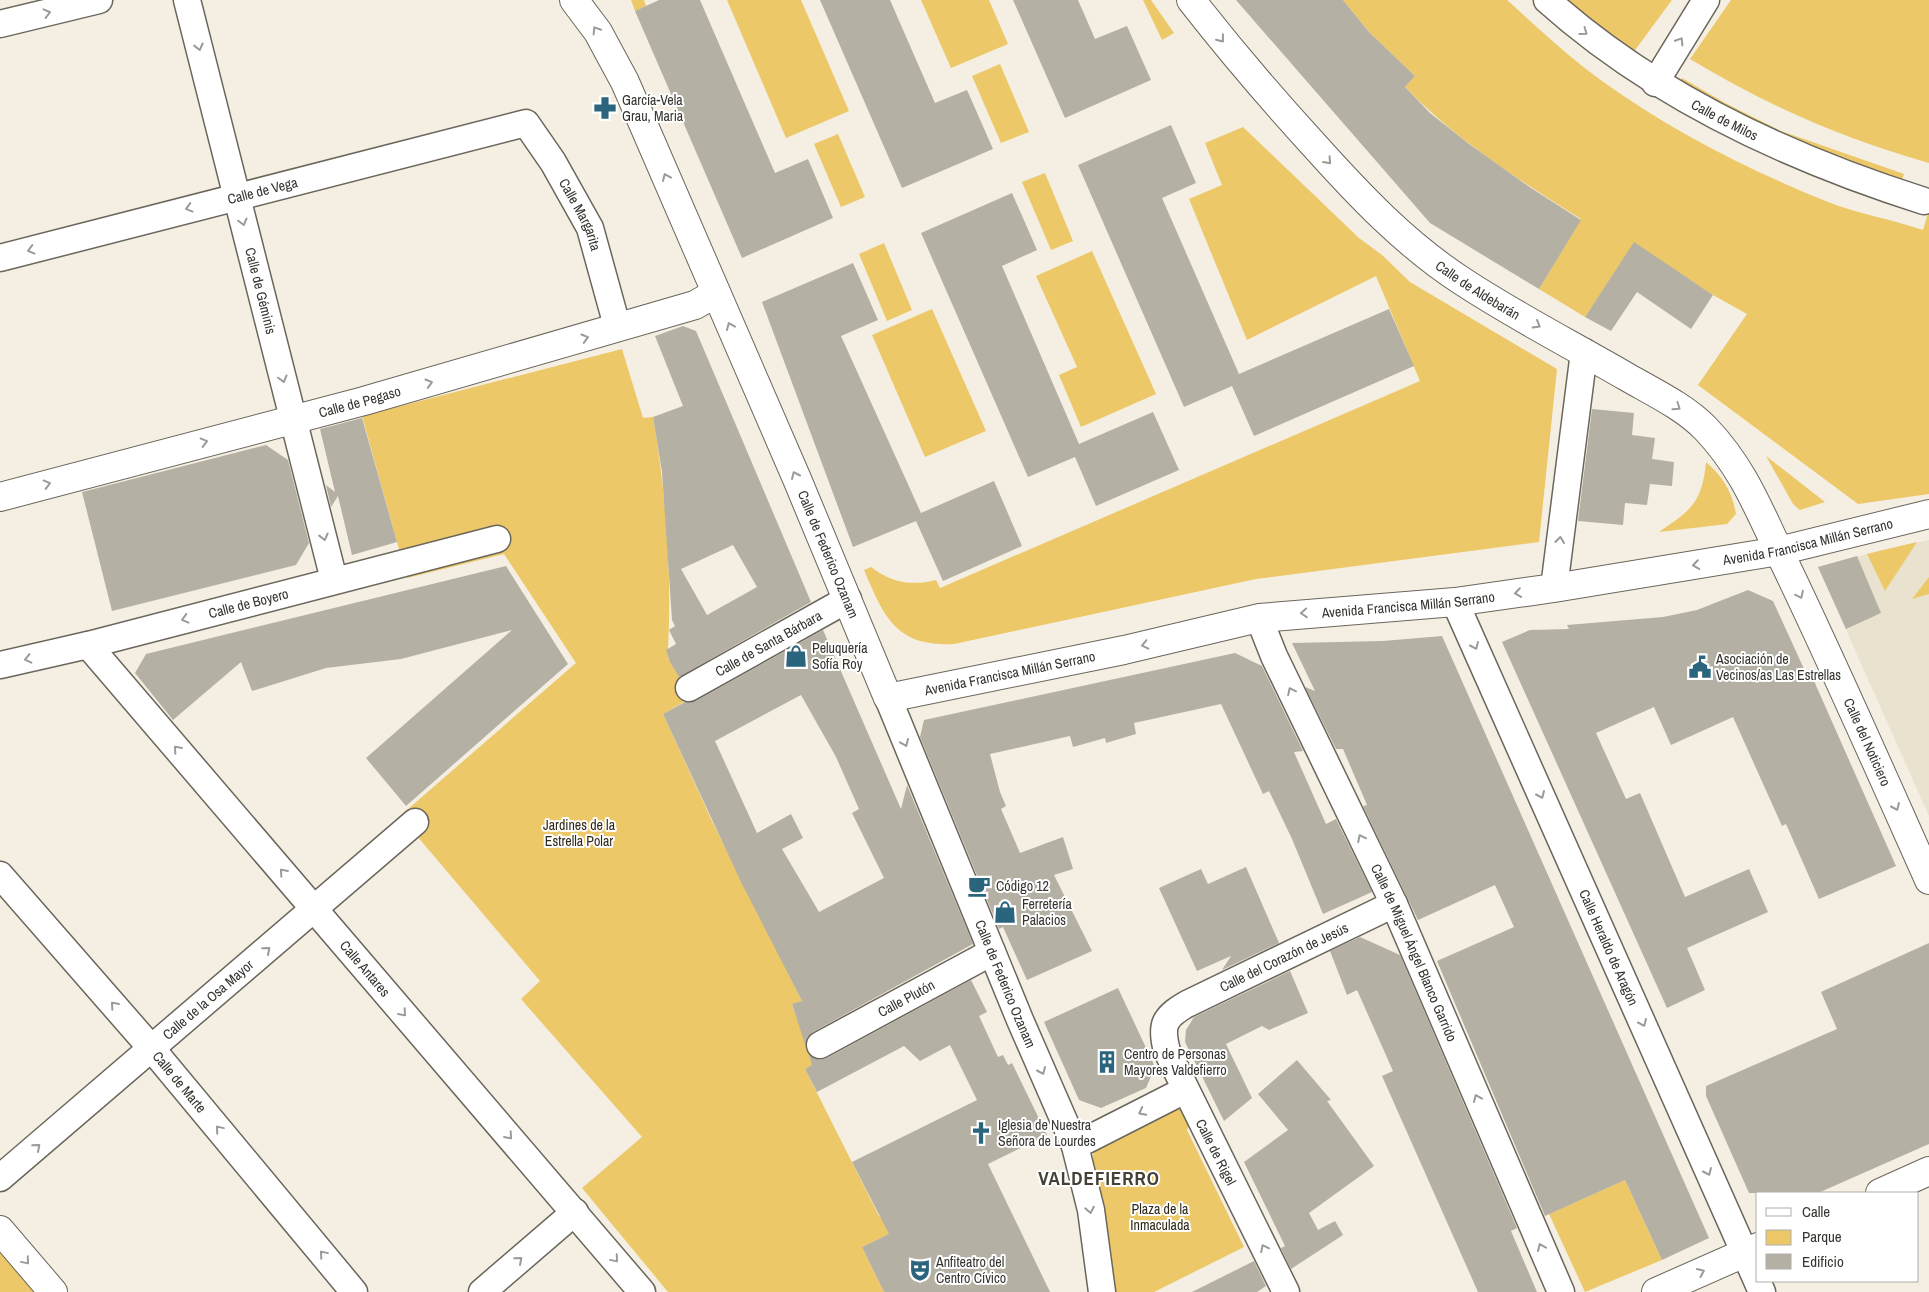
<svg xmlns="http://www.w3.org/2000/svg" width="1929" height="1292" font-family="'Archivo Narrow',sans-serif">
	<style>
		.built { fill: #e9e2ce }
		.green { fill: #ecc868 }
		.building { fill: #b5b0a4; fill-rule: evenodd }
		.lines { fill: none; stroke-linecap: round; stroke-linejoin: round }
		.street-casing { stroke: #6b665c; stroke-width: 29 }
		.secondary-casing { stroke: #6b665c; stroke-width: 30 }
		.street { stroke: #fff; stroke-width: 26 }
		.secondary { stroke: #fff; stroke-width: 28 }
		.oneway { stroke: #9a9a97 }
		.labels { text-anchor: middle; stroke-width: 4; stroke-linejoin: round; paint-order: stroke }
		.poi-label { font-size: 14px; fill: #36342f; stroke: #fff; text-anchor: start }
		.street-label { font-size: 14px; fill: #36342f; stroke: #fff }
		.park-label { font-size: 14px; fill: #302917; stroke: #fff }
		.district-label { font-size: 19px; font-weight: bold; letter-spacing: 1px; fill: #454137; stroke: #fff }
	</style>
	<rect width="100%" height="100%" fill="#f4efe2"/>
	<path class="built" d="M1929,540V816L1818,567L1886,549Z"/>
	<path class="green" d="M631,0H644L646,6L635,11Z
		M727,0H801L849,111L786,138Z
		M921,0H989L1008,44L951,68Z
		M1143,0H1151L1174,33L1162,40Z
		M1343,0H1507C1538,28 1568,56 1602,81C1671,131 1749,170 1828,202C1859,214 1891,219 1923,230L1929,210V494L1858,504L1698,385L1747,314L1713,295L1634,243L1585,317L1539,289L1581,219C1519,180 1456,140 1405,87L1415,76L1369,32Z
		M1557,0H1672L1630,57Z
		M1731,0H1929V163C1841,138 1768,106 1690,59Z
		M1000,64L1029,132L1001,143L972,76Z
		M1682,78L1727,104L1781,131L1904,174L1901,183L1825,158L1678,85Z
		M1243,127L1359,238L1382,255L1410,282L1557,369L1539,542L1256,579L954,644C896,647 884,617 864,570L871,567C891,583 912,586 936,580L940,588L1420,381L1376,276L1247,340L1189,199L1222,185L1205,143Z
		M838,134L865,197L841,207L814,144Z
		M1045,173L1073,241L1051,250L1022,182Z
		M884,243L912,310L887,321L859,254Z
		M1092,251L1156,394L1081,427L1059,375L1077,367L1036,276Z
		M932,309L986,431L925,457L872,335Z
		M622,349L643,418L653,417C666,493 672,571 668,649L671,655L668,657L691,698L663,714L712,821L802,1001L792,1005L814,1064L805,1069L879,1216L908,1225L862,1247L884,1292H668L582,1188L642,1137L521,999L540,981L400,816L576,663L504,554L407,578L362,416Z
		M1766,456L1825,502L1800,510L1793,504Z
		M1706,462C1723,477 1732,491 1736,514L1727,524L1659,532C1691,510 1702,503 1706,462Z
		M1917,542L1885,591L1867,554Z
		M1929,577V594L1912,599Z
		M1179,1106L1186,1111L1192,1120L1187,1130L1244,1247L1154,1292H1110L1090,1162L1095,1150Z
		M1625,1180L1662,1260L1585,1292L1549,1214Z
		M0,1230L53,1292H0Z"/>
	<path class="building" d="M659,0H700L775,173L808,159L833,218L742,258L635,11Z
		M820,0H890L935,103L967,90L993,149L902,188Z
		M1013,0H1078L1095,39L1127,26L1151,80L1065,118Z
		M1236,0H1343L1369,32L1415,76L1405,87L1430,113L1469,144L1531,188L1581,220L1539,289L1430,223Z
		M1171,125L1196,183L1162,198L1239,374L1389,309L1414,366L1254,436L1232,386L1184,407L1078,165Z
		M1012,193L1037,250L1002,266L1079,444L1153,412L1179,470L1096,506L1075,457L1028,477L921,233Z
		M1634,242L1713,295L1691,329L1637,292L1611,331L1585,317Z
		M853,263L878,320L841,336L921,513L994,481L1022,546L943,581L916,521L853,547L762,302Z
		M683,326L696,331L811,602L679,677L670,662L666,650L676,644L669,630L675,626L672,620L662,472L653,417L683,406L655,336ZM733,545L757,587L707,615L681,569Z
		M1592,409L1634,413L1632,435L1655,438L1652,459L1674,462L1672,486L1650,484L1647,505L1625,503L1623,525L1578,521Z
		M362,418L397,542L352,555L338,496L331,507L326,485L335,492L320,429Z
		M266,445L288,460L309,543L296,565L112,611L82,492Z
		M1857,556L1881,613L1846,629L1818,567Z
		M506,566L568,664L406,806L366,758L512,630L401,659L326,668L252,691L241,662L173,720L135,673L146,654Z
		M1748,590L1773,601L1810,682L1814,681L1896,866L1819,899L1786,824L1782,826L1733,717L1671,745L1654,707L1596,733L1626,799L1640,793L1685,897L1749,869L1768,912L1687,948L1705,990L1667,1008L1502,642L1530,630L1569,629L1567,625L1663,617L1697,610Z
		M823,630L901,809L907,785L973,944L813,1032L808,1037L805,1044L792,1004L802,1001L741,882L663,714L685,702L696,701ZM801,695L836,757L859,809L852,813L884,878L819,912L782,849L803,838L791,814L757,833L715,741Z
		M1442,636L1709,1238L1662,1260L1625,1180L1545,1216L1437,961L1514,927L1495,885L1418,920L1363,806L1367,805L1343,749H1336L1305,687L1315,691L1292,643L1383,641Z
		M1235,653L1262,666L1303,751L1294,752L1326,824L1336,819L1372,892L1323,914L1292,839L1269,791L1263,794L1221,704L1134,723L1136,734L1106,743L1105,738L1073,747L1070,736L990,754L1000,792L1006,806L1001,809L1020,853L1063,837L1073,869L1054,875L1092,951L1027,980L1003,927L999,929L920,737L924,720Z
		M1246,867L1279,943L1222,970L1231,956L1197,971L1159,888L1201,869L1208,884Z
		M1360,937L1400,955L1517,1228L1511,1231L1537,1292H1478L1382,1076L1393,1071L1357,990L1347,995L1330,951Z
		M1929,943V1144L1818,1193H1749L1706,1096V1086L1837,1029L1821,992Z
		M1290,971L1308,1013L1269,1030L1262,1026L1226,1044L1252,1098L1224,1121L1185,1042L1186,1030L1194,1017Z
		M971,980L987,1012L979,1016L998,1057L1003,1055L1008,1065L1012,1063L1047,1135L988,1164L1050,1292H884L862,1247L889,1234L852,1162L977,1100L950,1045L920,1061L904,1046L817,1092L805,1069L812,1065L809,1054L819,1060L827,1058Z
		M1118,988L1155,1067L1146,1088L1101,1108L1079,1100L1044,1022Z
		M1297,1060L1331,1100L1327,1101L1374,1166L1309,1213L1318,1230L1335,1221L1343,1235L1291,1269L1281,1248L1285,1246L1244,1162L1288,1130L1258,1094Z
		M1254,1261L1266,1286L1257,1292H1192Z"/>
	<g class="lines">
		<defs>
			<g id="street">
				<path id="s1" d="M187,0L334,580"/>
				<path id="s2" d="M1547,0C1654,96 1788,158 1924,201"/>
				<path d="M0,24L99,0"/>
				<path d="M1655,83L1706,0"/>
				<path id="s3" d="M0,258L526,123L553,162L590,228L614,315"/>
				<path d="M1554,588L1584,352"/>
				<path id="s4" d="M1455,602L1762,1292"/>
				<path id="s5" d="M1259,618L1274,656L1394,904L1561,1292"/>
				<path id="s6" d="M88,645L642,1292"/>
				<path id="s7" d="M0,665L88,645L497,539"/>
				<path id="s8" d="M689,688L848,599"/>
				<path id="s9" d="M888,698L1020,1020L1075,1146L1091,1210L1102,1292"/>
				<path id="s10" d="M0,875L152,1049L354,1292"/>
				<path id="s11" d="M820,1045L992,952"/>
				<path d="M1075,1146L1185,1090"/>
				<path id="s12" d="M0,1178L415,822"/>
				<path d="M482,1292L575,1212"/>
				<path id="s13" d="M1286,1292L1167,1051C1160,1025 1164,1017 1187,1004L1394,904"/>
			</g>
			<g id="secondary">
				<path id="s14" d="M574,0L598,32L625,82L797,479L888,698L1124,650L1259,618L1455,602L1554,588L1779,551L1929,514"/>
				<path id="s15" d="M1191,0C1230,50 1271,98 1314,145C1359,195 1405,244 1462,281C1515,316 1572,345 1627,377C1653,392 1685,407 1706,429C1746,471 1761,516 1786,566C1836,670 1882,775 1929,880"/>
				<path id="s16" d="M0,497L364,401L695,305L716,293"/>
				<path d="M1880,1193L1929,1171"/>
				<path d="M0,1230L53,1292"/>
				<path d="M1656,1292L1758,1247"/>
			</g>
		</defs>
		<use href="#street" class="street-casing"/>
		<use href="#secondary" class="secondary-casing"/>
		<use href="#street" class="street"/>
		<use href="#secondary" class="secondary"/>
	</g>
	<defs><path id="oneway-chevron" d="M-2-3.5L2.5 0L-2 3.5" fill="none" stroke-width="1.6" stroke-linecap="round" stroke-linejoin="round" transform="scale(1.25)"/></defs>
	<g class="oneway">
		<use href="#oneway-chevron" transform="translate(47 13) rotate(-14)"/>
		<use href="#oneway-chevron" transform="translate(596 30) rotate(-122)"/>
		<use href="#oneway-chevron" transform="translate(1584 32) rotate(36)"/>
		<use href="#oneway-chevron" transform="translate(1221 39) rotate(52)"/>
		<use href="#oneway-chevron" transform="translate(1680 41) rotate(-58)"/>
		<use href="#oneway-chevron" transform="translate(199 47) rotate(76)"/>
		<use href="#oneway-chevron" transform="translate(1328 161) rotate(48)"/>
		<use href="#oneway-chevron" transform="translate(666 177) rotate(-113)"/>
		<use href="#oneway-chevron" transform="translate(189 208) rotate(165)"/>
		<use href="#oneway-chevron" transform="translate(243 222) rotate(75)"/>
		<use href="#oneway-chevron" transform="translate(31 250) rotate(165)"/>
		<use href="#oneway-chevron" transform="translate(1537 325) rotate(30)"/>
		<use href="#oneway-chevron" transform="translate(730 326) rotate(-113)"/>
		<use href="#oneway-chevron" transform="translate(585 338) rotate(-16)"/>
		<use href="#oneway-chevron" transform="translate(283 379) rotate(75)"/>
		<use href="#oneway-chevron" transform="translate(429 383) rotate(-16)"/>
		<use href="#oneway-chevron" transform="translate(1677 407) rotate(35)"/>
		<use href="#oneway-chevron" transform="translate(204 442) rotate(-15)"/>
		<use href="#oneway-chevron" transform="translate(795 475) rotate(-114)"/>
		<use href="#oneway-chevron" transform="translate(47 484) rotate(-15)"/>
		<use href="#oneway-chevron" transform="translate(324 537) rotate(76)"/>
		<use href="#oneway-chevron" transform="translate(1560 540) rotate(-83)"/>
		<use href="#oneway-chevron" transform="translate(1696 565) rotate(171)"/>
		<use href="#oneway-chevron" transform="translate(1518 593) rotate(172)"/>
		<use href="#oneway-chevron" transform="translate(1800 595) rotate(64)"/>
		<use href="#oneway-chevron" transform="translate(1304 613) rotate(176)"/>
		<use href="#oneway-chevron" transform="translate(185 619) rotate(165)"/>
		<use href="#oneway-chevron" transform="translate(1145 645) rotate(167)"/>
		<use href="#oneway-chevron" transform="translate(1475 646) rotate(66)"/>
		<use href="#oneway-chevron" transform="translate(28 659) rotate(167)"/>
		<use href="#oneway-chevron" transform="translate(1291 691) rotate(-116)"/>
		<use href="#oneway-chevron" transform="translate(905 743) rotate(67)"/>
		<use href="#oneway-chevron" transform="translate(177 749) rotate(-131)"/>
		<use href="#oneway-chevron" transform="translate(1541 795) rotate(66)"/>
		<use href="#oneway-chevron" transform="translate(1896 807) rotate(66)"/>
		<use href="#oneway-chevron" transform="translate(1361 838) rotate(-116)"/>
		<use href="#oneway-chevron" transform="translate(283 872) rotate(-131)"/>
		<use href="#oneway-chevron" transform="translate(267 950) rotate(-41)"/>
		<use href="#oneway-chevron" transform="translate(114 1005) rotate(-131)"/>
		<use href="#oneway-chevron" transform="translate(403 1013) rotate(49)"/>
		<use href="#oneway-chevron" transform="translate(1643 1023) rotate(66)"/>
		<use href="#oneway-chevron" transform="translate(1042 1071) rotate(66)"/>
		<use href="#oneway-chevron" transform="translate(1477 1098) rotate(-113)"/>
		<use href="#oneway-chevron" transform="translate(1142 1112) rotate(153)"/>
		<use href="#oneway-chevron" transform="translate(219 1129) rotate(-130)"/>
		<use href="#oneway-chevron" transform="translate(509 1136) rotate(49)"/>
		<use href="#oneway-chevron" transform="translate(37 1147) rotate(-41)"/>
		<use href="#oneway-chevron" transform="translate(1708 1172) rotate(66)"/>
		<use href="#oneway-chevron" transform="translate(1090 1210) rotate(80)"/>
		<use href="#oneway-chevron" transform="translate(1541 1247) rotate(-113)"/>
		<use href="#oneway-chevron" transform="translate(1264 1248) rotate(-116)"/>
		<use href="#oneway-chevron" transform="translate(323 1254) rotate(-130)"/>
		<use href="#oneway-chevron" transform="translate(615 1259) rotate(50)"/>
		<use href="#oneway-chevron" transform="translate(519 1260) rotate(-41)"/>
		<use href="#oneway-chevron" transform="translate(26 1261) rotate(50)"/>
		<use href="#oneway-chevron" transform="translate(1701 1272) rotate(-24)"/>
	</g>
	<defs>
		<symbol id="pharmacy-bare" viewBox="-9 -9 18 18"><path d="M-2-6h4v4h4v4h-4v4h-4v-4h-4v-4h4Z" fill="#2a647d" stroke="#fff" stroke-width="2.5" paint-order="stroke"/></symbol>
		<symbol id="shop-bare" viewBox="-9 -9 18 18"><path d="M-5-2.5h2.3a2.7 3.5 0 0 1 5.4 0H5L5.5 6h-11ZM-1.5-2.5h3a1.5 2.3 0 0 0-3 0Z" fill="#2a647d" stroke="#fff" stroke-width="2.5" paint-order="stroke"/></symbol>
		<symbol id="civic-bare" viewBox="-9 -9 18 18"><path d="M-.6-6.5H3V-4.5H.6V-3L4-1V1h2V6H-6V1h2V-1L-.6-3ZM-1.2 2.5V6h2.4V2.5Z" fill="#2a647d" stroke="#fff" stroke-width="2.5" paint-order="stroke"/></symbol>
		<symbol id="cafe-bare" viewBox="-9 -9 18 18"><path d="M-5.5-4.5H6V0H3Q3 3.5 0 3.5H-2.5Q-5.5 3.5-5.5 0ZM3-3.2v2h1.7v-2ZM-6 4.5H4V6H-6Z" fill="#2a647d" stroke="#fff" stroke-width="2.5" paint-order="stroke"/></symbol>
		<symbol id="building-bare" viewBox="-9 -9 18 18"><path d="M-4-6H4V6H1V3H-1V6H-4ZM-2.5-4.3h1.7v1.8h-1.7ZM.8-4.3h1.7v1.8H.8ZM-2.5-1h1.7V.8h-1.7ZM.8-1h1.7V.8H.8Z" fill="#2a647d" stroke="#fff" stroke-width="2.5" paint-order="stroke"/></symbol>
		<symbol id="church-bare" viewBox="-9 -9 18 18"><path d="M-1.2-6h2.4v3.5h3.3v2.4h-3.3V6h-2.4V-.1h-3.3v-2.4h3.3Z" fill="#2a647d" stroke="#fff" stroke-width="2.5" paint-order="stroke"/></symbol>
		<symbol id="theatre-bare" viewBox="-9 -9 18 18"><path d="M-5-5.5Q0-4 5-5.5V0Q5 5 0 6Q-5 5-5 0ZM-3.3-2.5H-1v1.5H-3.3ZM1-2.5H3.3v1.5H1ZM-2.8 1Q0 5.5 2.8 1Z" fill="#2a647d" stroke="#fff" stroke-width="2.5" paint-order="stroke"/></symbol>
	</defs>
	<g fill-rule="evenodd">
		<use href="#pharmacy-bare" x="589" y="92" width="32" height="32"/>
		<use href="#shop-bare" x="780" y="640" width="32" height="32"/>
		<use href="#civic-bare" x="1684" y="651" width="32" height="32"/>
		<use href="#cafe-bare" x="963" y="870" width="32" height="32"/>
		<use href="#shop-bare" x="989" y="896" width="32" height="32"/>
		<use href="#building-bare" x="1091" y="1046" width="32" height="32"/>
		<use href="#church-bare" x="965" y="1117" width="32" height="32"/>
		<use href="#theatre-bare" x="904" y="1254" width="32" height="32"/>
	</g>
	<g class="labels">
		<g class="poi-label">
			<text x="622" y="105">García-Vela<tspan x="622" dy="16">Grau, Maria</tspan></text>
			<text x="812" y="653">Peluquería<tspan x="812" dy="16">Sofía Roy</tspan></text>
			<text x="1716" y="664">Asociación de<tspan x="1716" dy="16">Vecinos/as Las Estrellas</tspan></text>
			<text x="996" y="891">Código 12</text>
			<text x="1022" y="909">Ferretería<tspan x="1022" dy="16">Palacios</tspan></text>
			<text x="1124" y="1059">Centro de Personas<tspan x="1124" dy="16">Mayores Valdefierro</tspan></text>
			<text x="998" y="1130">Iglesia de Nuestra<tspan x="998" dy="16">Señora de Lourdes</tspan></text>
			<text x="936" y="1267">Anfiteatro del<tspan x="936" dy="16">Centro Cívico</tspan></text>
		</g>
		<g class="street-label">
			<text dy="5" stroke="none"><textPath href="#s2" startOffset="215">Calle de Milos</textPath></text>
			<text dy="5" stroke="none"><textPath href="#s3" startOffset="271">Calle de Vega</textPath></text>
			<text dy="5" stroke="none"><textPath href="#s3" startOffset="650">Calle Margarita</textPath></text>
			<text dy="5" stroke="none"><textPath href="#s15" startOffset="410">Calle de Aldebarán</textPath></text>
			<text dy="5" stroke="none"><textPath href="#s1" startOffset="300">Calle de Géminis</textPath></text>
			<text dy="5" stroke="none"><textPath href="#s16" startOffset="372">Calle de Pegaso</textPath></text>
			<text dy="5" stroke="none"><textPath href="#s14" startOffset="1701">Avenida Francisca Millán Serrano</textPath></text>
			<text dy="5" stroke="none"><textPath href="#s14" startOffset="611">Calle de Federico Ozanam</textPath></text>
			<text dy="5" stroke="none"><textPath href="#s7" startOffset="256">Calle de Boyero</textPath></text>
			<text dy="5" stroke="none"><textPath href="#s14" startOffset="1296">Avenida Francisca Millán Serrano</textPath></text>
			<text dy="5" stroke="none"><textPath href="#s8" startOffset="91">Calle de Santa Bárbara</textPath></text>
			<text dy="5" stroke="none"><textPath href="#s14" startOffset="891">Avenida Francisca Millán Serrano</textPath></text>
			<text dy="5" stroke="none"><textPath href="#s15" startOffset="1031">Calle del Noticiero</textPath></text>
			<text dy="5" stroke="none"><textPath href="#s4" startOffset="378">Calle Heraldo de Aragón</textPath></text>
			<text dy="5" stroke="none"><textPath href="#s5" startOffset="369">Calle de Miguel Ángel Blanco Garrido</textPath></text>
			<text dy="5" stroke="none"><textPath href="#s13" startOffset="434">Calle del Corazón de Jesús</textPath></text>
			<text dy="5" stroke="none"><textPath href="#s6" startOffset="426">Calle Antares</textPath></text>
			<text dy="5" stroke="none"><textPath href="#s9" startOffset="309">Calle de Federico Ozanam</textPath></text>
			<text dy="5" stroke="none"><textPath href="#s11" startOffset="98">Calle Plutón</textPath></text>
			<text dy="5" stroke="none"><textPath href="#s12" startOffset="274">Calle de la Osa Mayor</textPath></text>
			<text dy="5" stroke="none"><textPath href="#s10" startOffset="274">Calle de Marte</textPath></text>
			<text transform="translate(1216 1152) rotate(63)" y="5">Calle de Rigel</text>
		</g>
		<g class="park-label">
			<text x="579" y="830">Jardines de la<tspan x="579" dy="16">Estrella Polar</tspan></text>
			<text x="1160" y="1214">Plaza de la<tspan x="1160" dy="16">Inmaculada</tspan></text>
		</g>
		<g class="district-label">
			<text x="1099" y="1185">VALDEFIERRO</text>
		</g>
	</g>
	<rect x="1756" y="1192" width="162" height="90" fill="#ffffff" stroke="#afaeac"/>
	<rect x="1766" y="1208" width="25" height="8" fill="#ffffff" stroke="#afaeac"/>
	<text x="1802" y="1217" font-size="15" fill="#36342f">Calle</text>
	<rect x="1766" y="1230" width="25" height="15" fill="#ecc868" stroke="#afaeac"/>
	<text x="1802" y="1242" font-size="15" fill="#36342f">Parque</text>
	<rect x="1766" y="1254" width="25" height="15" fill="#b5b0a4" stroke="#afaeac"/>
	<text x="1802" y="1267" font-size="15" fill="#36342f">Edificio</text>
</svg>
